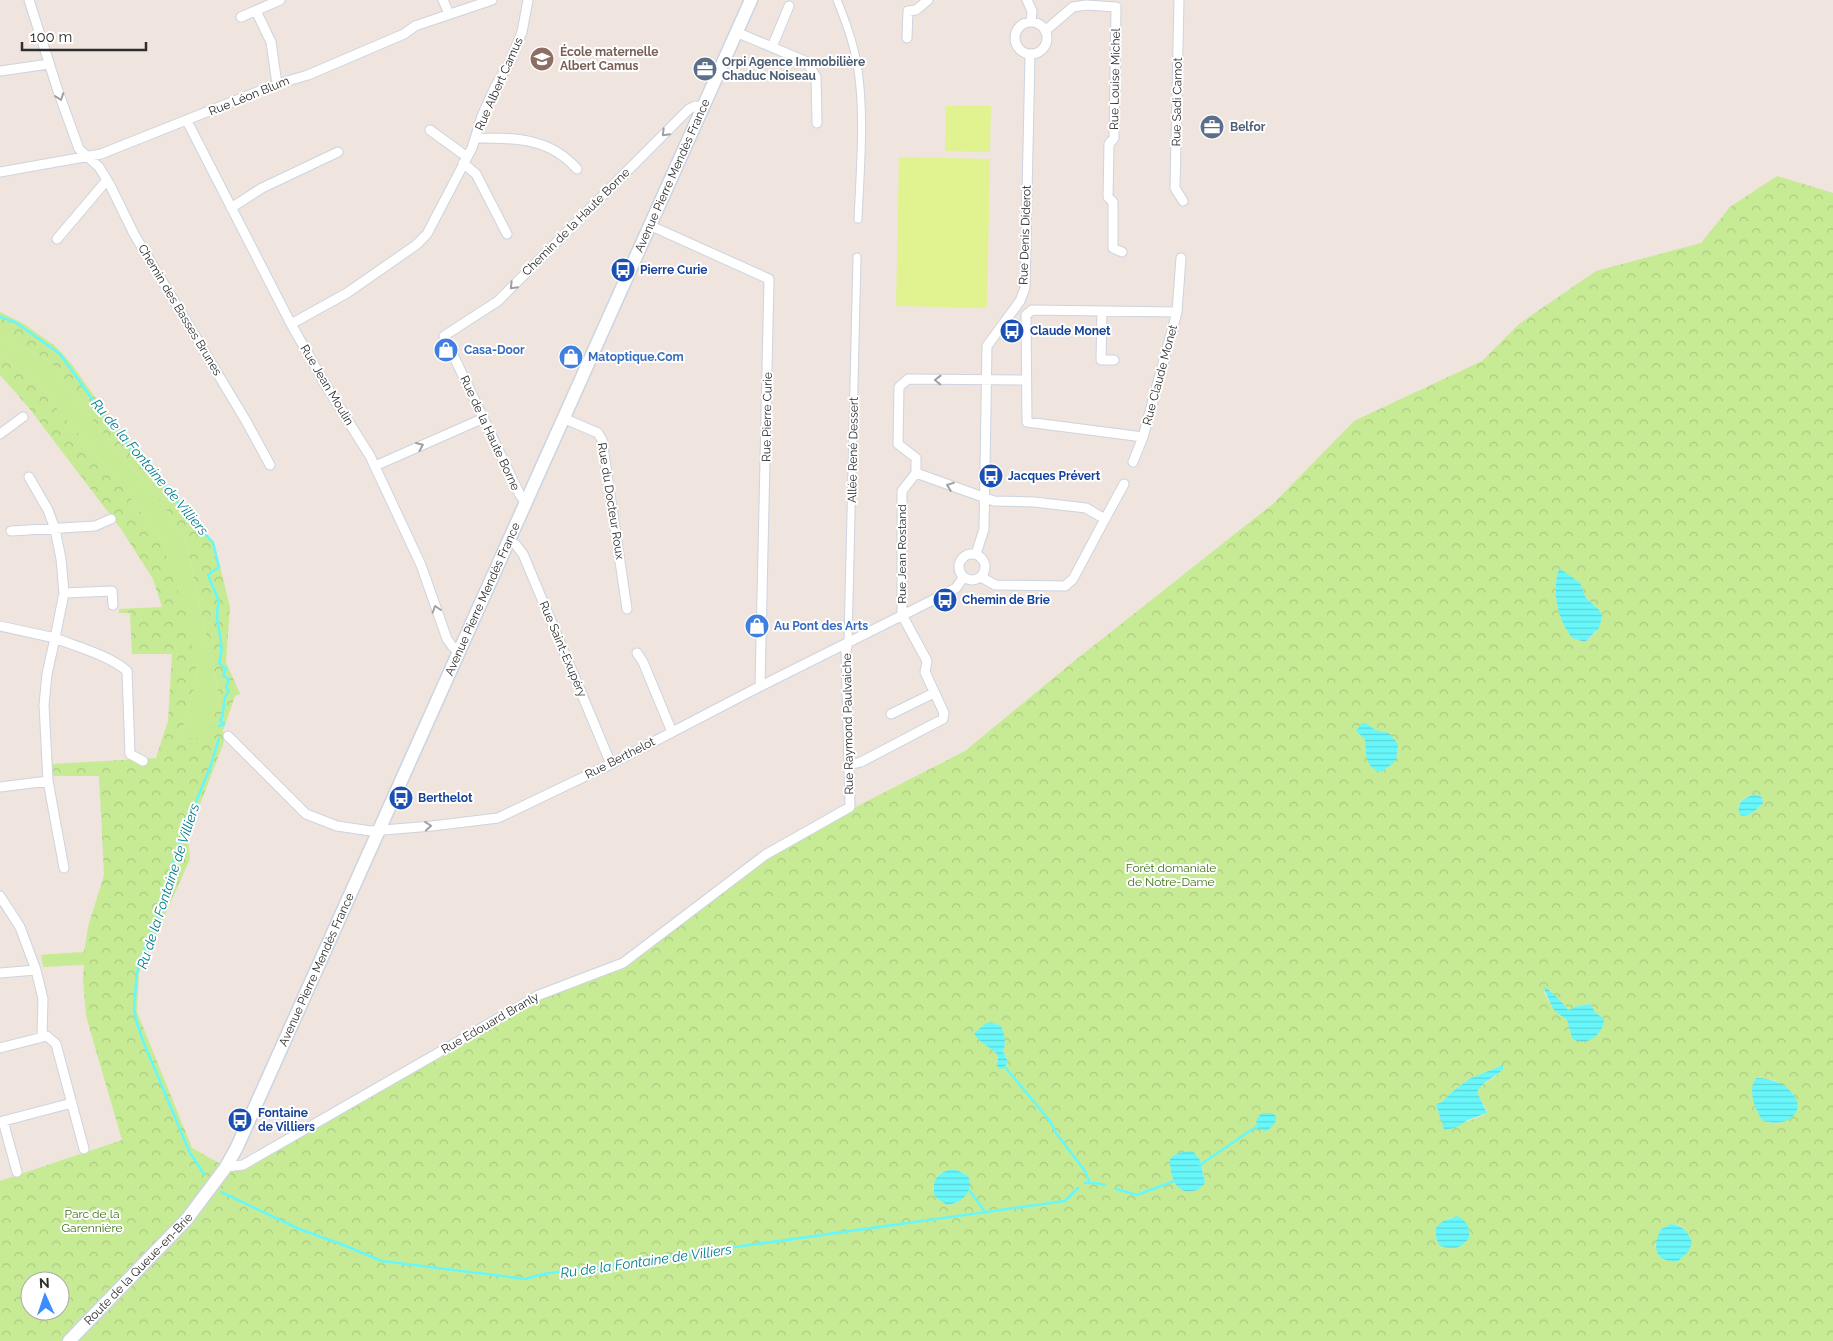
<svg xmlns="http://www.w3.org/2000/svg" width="1833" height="1341" font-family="Raleway,sans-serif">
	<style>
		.grass { fill: #c7eb95 }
		.forest { fill: url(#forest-crowns); fill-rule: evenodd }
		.pitch { fill: #e1f390 }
		.water { fill: url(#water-rules) }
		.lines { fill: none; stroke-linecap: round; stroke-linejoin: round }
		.stream { stroke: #67f7fb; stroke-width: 2.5 }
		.pedestrian-casing { stroke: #ccd4df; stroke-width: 9 }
		.minor-casing { stroke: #ccd4df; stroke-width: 11 }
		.secondary-casing { stroke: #ccd4df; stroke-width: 15 }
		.pedestrian { stroke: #fff; stroke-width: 7 }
		.minor { stroke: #fff; stroke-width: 9 }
		.secondary { stroke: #fff; stroke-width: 12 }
		.oneway { stroke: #a0a0a0 }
		.labels { text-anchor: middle; stroke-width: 4; stroke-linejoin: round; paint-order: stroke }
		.education-label { font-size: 12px; font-weight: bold; fill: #785e54; stroke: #fff; text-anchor: start }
		.service-label { font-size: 12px; font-weight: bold; fill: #4e5e75; stroke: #fff; text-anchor: start }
		.street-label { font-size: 12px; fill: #2d2d2d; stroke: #fff }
		.transit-label { font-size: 12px; font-weight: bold; fill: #164399; stroke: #fff; text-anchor: start }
		.shop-label { font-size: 12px; font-weight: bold; fill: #366cbe; stroke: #fff; text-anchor: start }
		.park-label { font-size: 12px; fill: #3e7313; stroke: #fff }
		.water-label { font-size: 14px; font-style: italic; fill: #037f8e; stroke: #fff }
	</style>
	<defs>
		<pattern id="forest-crowns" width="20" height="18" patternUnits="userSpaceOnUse" patternTransform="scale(1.25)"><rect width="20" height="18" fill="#c7eb95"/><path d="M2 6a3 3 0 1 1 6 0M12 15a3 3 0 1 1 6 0" fill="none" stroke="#abca81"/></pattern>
		<pattern id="water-rules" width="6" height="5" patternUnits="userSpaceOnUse" patternTransform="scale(1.25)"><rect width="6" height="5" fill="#67f7fb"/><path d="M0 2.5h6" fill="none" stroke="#5ad4d7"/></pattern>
	</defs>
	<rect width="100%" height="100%" fill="#efe4de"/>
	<path class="grass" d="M0,337L50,361L95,423L161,502L185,537L220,699L206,739L180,738L197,676L161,541L124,488L36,384L0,354Z
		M84,952V964L44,967L41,955Z"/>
	<path class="forest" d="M1777,176L1833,193V1341H0V1181L122,1140L86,1016L83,979L84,965L43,967L41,955L84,952L88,927L104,875L99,776H53L52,764L156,758L168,721L172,654H132L130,613H119V609L162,607L153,579L121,529L29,408L0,375V354L36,384L124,488L161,541L188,619L197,676L180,738H206L220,699L185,537L161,502L95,423L50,361L0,337V312L24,324L55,346L70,362L105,411L214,542L230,607L226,662L240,694L235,696L223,731L224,742L194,820L188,840L190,859L139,973L137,1012L192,1148L226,1167H243L539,998L623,965L764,854L965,751L1068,666L1274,503L1354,421L1482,361L1519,324L1596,271L1701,243L1730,207ZM1559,570L1580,583L1586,598L1596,607V632L1585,642L1572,638C1558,620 1551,591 1559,570ZM1755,794L1762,797L1763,804L1749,815L1738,807C1740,798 1747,797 1755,794ZM84,952L83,964L44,967L41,956ZM1550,990C1555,998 1564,1001 1568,1010L1578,1006L1590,1004L1596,1013L1572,1038L1567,1020L1552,1007L1544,992ZM985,1024L1001,1026L1005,1044L1003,1051L1007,1059L996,1062L998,1057L995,1052L974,1033ZM1503,1065L1497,1075L1478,1088L1477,1092L1479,1097L1487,1110L1484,1115L1444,1130L1436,1104L1442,1102L1452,1092L1469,1079ZM1756,1078L1774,1080L1794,1094L1781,1123C1776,1123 1770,1124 1765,1121C1755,1115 1748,1087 1756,1078ZM1188,1151C1203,1158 1202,1167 1205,1182L1177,1186L1171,1170V1159L1176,1154ZM957,1170L968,1176L958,1202L947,1205L933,1189C937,1171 940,1173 957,1170ZM1452,1217L1467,1241L1453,1249L1443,1221ZM1671,1224L1678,1225L1684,1228L1655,1248L1661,1229ZM30,1281H60V1311H30Z"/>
	<path class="pitch" d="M946,106H991L990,152L945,151Z
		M899,157L990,159L987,308L896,306Z"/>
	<path class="water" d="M1559,569L1565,572L1580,583L1586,598L1600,611L1602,617L1599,628L1585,642L1572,638C1558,620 1551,591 1559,569Z
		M1362,723H1366L1375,730L1389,733L1398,744L1396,761L1383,771H1377C1363,763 1367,752 1365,739L1356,731Z
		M1755,794L1762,797L1763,804C1755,809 1751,818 1740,815C1735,802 1744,798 1755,794Z
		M1543,986C1547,987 1566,1005 1568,1010L1578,1006L1590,1004L1596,1013L1604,1019C1604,1034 1585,1049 1572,1038L1567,1020L1555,1011L1552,1007Z
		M991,1022L1001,1026C1004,1034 1007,1042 1003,1051L1008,1062L1004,1068L1000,1069L997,1066C996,1063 998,1060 998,1057C997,1050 978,1043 974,1033L985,1024Z
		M1503,1065V1069C1496,1077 1482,1081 1477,1092L1487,1113L1468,1120L1455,1128L1444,1130L1436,1104L1442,1102L1452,1092L1469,1079Z
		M1756,1078C1774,1078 1796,1087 1798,1107C1794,1123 1777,1125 1763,1121C1755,1110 1747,1090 1756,1078Z
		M1263,1113H1272L1276,1116C1277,1123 1271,1128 1266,1131L1258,1129C1255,1122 1256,1117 1263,1113Z
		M1193,1151L1200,1160L1205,1182C1203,1187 1198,1190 1193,1191C1174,1195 1170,1173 1170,1159C1176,1152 1185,1151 1193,1151Z
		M950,1170H957L968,1176C975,1192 961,1203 947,1205L935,1197C931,1182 936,1173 950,1170Z
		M1457,1216C1467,1221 1470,1226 1469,1238C1461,1249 1451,1251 1439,1245L1436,1237V1227L1443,1221Z
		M1671,1224C1683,1225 1689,1233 1692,1243L1688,1252L1678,1261C1654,1263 1652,1246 1661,1229Z"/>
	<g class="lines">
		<path class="stream" d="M0,317L15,322L60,354L112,427L213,543L219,567L208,575L219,602C212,622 227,643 219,663L226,669L223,675L229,680L226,687L229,691L225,697L222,718L220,720L224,724L219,726
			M1005,1067L1050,1121L1056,1133L1085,1171L1090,1183
			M1200,1165L1257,1126
			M204,1174L190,1153L143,1041L136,1020L134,1008L137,973L141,958L157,919L164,889L180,841L211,765L219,738
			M1085,1183H1095L1105,1185
			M1116,1189L1137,1195L1177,1180
			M969,1190L986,1213
			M221,1192L299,1229L341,1244L382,1261L525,1279L543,1274L1065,1201L1078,1188"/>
		<defs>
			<path id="pedestrian" d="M837,0C846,22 855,46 858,70C865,117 860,172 858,219
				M848,642L857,257"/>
			<path id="minor" d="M29,0L58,91L79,149L99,167L110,185L134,234L246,421L270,465
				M443,0L449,14
				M1027,0L1032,11L1031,22
				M1179,0L1175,188L1183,201
				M256,11L271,42L277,84
				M241,17L280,0
				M1015 38a16 16 0 1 1 32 0a16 16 0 1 1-32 0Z
				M1045,31L1073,7L1086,5L1116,7L1114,138L1109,144L1108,197L1113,202V248L1122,252
				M736,32L807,62L816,77L817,123
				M907,38L908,11L916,10L928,0
				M772,47L789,6
				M0,71L49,64
				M187,121L291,324L328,389L370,456L421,565L447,639L452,646L458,651
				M430,130L467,157
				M475,138C514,138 549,137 577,169
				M463,163L476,174L507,234
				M0,172L101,154L277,84L308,75L404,34L415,26L492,0
				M231,208L262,188L338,152
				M649,225L769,279L760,686
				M57,239L107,180
				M1102,311L1101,360H1114
				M1177,312L1181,258
				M291,324L347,293L416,245L427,234L472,148L482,116L495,87L510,62L522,32L528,0
				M563,418L598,433L602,440L627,609
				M0,434L23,417
				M1133,462L1143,437L1177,312L1032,310L1026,315L1027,422L1143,437
				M375,466L484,418
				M916,473L994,501L1034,502L1086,508L1105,519L1073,579L1065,586L995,585L981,577
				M29,477L48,510L55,529L61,559L64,593L55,638C77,647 109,655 127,671L130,754L143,761
				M525,502L520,495L444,336L498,301L689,109L695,106H703
				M1105,519L1124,484
				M11,531L95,526L111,519
				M508,540L516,545L523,554L611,764
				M959 567a13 13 0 1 1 26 0a13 13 0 1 1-26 0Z
				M976,554L984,529L987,346L1020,301L1025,288L1030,54
				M64,593L112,591L113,605
				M0,626L55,638L47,674L44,705L48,781L0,787
				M637,653L643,662L672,732
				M891,714L934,693
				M228,736L306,814L337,826L371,831L432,826L498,818L611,764L753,690L939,597L956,588L963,578
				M849,765L861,762L943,719L944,713L925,672L927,661L902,615V491L916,473V458L898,444L899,387L908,379L1026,380
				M48,781L64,868
				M0,896L20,927L36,970L43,999L42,1037
				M0,973L36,970
				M0,1048L47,1036L56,1044L84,1149
				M3,1121L17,1172
				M0,1122L72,1103
				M226,1167L243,1165L539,995L623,963L765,855L850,807L846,651L848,642"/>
			<g id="secondary">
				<path id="s1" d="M69,1341L187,1219L226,1167L237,1147L751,0"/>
			</g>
		</defs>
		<use href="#pedestrian" class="pedestrian-casing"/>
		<use href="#minor" class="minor-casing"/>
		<use href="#secondary" class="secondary-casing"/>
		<use href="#pedestrian" class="pedestrian"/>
		<use href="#minor" class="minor"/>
		<use href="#secondary" class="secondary"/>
	</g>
	<defs><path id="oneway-chevron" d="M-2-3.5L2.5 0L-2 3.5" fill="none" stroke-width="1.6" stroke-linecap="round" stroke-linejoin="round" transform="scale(1.25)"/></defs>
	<g class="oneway">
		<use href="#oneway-chevron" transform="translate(60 97) rotate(70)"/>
		<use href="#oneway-chevron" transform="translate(665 133) rotate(135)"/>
		<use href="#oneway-chevron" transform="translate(513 286) rotate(135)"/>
		<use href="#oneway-chevron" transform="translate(938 380) rotate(-179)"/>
		<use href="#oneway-chevron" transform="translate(420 446) rotate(-24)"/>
		<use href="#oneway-chevron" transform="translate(950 486) rotate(-159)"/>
		<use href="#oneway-chevron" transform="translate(436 609) rotate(-108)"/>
		<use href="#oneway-chevron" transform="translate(428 826) rotate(-5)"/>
	</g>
	<defs>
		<symbol id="school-disc" viewBox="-11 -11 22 22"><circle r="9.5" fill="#8d6e63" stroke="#fff"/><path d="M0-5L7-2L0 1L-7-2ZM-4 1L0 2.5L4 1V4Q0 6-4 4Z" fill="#fff"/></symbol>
		<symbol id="office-disc" viewBox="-11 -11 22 22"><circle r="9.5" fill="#5c6f8a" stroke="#fff"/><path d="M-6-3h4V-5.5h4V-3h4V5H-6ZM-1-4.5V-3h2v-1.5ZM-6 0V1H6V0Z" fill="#fff"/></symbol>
		<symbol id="bus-disc" viewBox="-11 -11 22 22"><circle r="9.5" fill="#1a4fb4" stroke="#fff"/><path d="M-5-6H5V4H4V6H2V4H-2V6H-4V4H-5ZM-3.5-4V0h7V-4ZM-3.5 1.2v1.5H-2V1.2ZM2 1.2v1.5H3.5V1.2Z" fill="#fff"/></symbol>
		<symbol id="shop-disc" viewBox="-11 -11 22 22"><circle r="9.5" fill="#3f7fe0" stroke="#fff"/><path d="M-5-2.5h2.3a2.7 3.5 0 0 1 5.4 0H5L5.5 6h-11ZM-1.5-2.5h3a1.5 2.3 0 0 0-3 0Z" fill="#fff"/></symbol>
	</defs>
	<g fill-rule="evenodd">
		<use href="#school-disc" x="528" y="45" width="28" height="28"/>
		<use href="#office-disc" x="691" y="55" width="28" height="28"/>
		<use href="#office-disc" x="1198" y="113" width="28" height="28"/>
		<use href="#bus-disc" x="609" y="256" width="28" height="28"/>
		<use href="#bus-disc" x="998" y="317" width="28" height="28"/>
		<use href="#shop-disc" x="432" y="336" width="28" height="28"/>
		<use href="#shop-disc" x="557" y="343" width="28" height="28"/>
		<use href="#bus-disc" x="977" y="462" width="28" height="28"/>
		<use href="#bus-disc" x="931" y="586" width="28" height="28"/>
		<use href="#shop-disc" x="743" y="612" width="28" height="28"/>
		<use href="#bus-disc" x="387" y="784" width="28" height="28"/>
		<use href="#bus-disc" x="226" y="1106" width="28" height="28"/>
	</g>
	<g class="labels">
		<g class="education-label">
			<text x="560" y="56">École maternelle<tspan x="560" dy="14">Albert Camus</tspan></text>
		</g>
		<g class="service-label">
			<text x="722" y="66">Orpi Agence Immobilière<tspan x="722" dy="14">Chaduc Noiseau</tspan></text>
			<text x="1230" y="131">Belfor</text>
		</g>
		<g class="street-label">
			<text transform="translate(1115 79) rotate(-89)" y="4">Rue Louise Michel</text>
			<text transform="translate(499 84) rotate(-66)" y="4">Rue Albert Camus</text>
			<text transform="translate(249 96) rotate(-22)" y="4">Rue Léon Blum</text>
			<text transform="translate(1177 102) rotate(-89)" y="4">Rue Sadi Carnot</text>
			<text dy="4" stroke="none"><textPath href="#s1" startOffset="1322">Avenue Pierre Mendès France</textPath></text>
			<text transform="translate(576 222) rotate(-45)" y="4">Chemin de la Haute Borne</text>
			<text transform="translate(1025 235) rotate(-88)" y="4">Rue Denis Diderot</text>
			<text transform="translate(180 310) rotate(59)" y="4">Chemin des Basses Brunes</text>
			<text transform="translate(1160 375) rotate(-75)" y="4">Rue Claude Monet</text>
			<text transform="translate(327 385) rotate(59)" y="4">Rue Jean Moulin</text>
			<text transform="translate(767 417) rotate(-89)" y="4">Rue Pierre Curie</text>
			<text transform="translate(490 433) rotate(65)" y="4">Rue de la Haute Borne</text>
			<text transform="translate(853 450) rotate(-89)" y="4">Allée René Dessert</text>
			<text transform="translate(611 501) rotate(81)" y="4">Rue du Docteur Roux</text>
			<text transform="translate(902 554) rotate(-90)" y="4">Rue Jean Rostand</text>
			<text dy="4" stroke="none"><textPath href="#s1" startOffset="858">Avenue Pierre Mendès France</textPath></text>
			<text transform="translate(563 649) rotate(67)" y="4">Rue Saint-Exupéry</text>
			<text transform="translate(848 724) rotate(-91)" y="4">Rue Raymond Paulvaiche</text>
			<text transform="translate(620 758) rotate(-27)" y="4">Rue Berthelot</text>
			<text dy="4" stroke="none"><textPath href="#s1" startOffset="452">Avenue Pierre Mendès France</textPath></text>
			<text transform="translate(490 1023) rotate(-30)" y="4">Rue Edouard Branly</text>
			<text dy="4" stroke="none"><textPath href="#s1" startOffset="100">Route de la Queue-en-Brie</textPath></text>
		</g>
		<g class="transit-label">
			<text x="640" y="274">Pierre Curie</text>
			<text x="1030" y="335">Claude Monet</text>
			<text x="1008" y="480">Jacques Prévert</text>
			<text x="962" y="604">Chemin de Brie</text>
			<text x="418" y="802">Berthelot</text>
			<text x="258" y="1117">Fontaine<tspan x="258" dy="14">de Villiers</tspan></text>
		</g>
		<g class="shop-label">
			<text x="464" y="354">Casa-Door</text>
			<text x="588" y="361">Matoptique.Com</text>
			<text x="774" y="630">Au Pont des Arts</text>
		</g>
		<g class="park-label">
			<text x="1171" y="872">Forêt domaniale<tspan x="1171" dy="14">de Notre-Dame</tspan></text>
			<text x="92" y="1218">Parc de la<tspan x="92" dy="14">Garennière</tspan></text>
		</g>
		<g class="water-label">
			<text transform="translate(150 467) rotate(50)" y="5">Ru de la Fontaine de Villiers</text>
			<text transform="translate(168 886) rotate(-72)" y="5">Ru de la Fontaine de Villiers</text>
			<text transform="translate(646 1261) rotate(-8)" y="5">Ru de la Fontaine de Villiers</text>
		</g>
	</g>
	<g transform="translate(45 1296) rotate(357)"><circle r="24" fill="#ffffff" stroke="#ababab"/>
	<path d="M0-4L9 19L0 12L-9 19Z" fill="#3b8eff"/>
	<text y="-8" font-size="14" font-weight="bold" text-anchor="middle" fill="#2d2d2d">N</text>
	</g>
	<path d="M22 42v8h124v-8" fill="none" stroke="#2d2d2d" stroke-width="2.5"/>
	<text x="30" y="42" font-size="15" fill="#2d2d2d" stroke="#ffffff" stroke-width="4" paint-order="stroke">100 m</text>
</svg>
